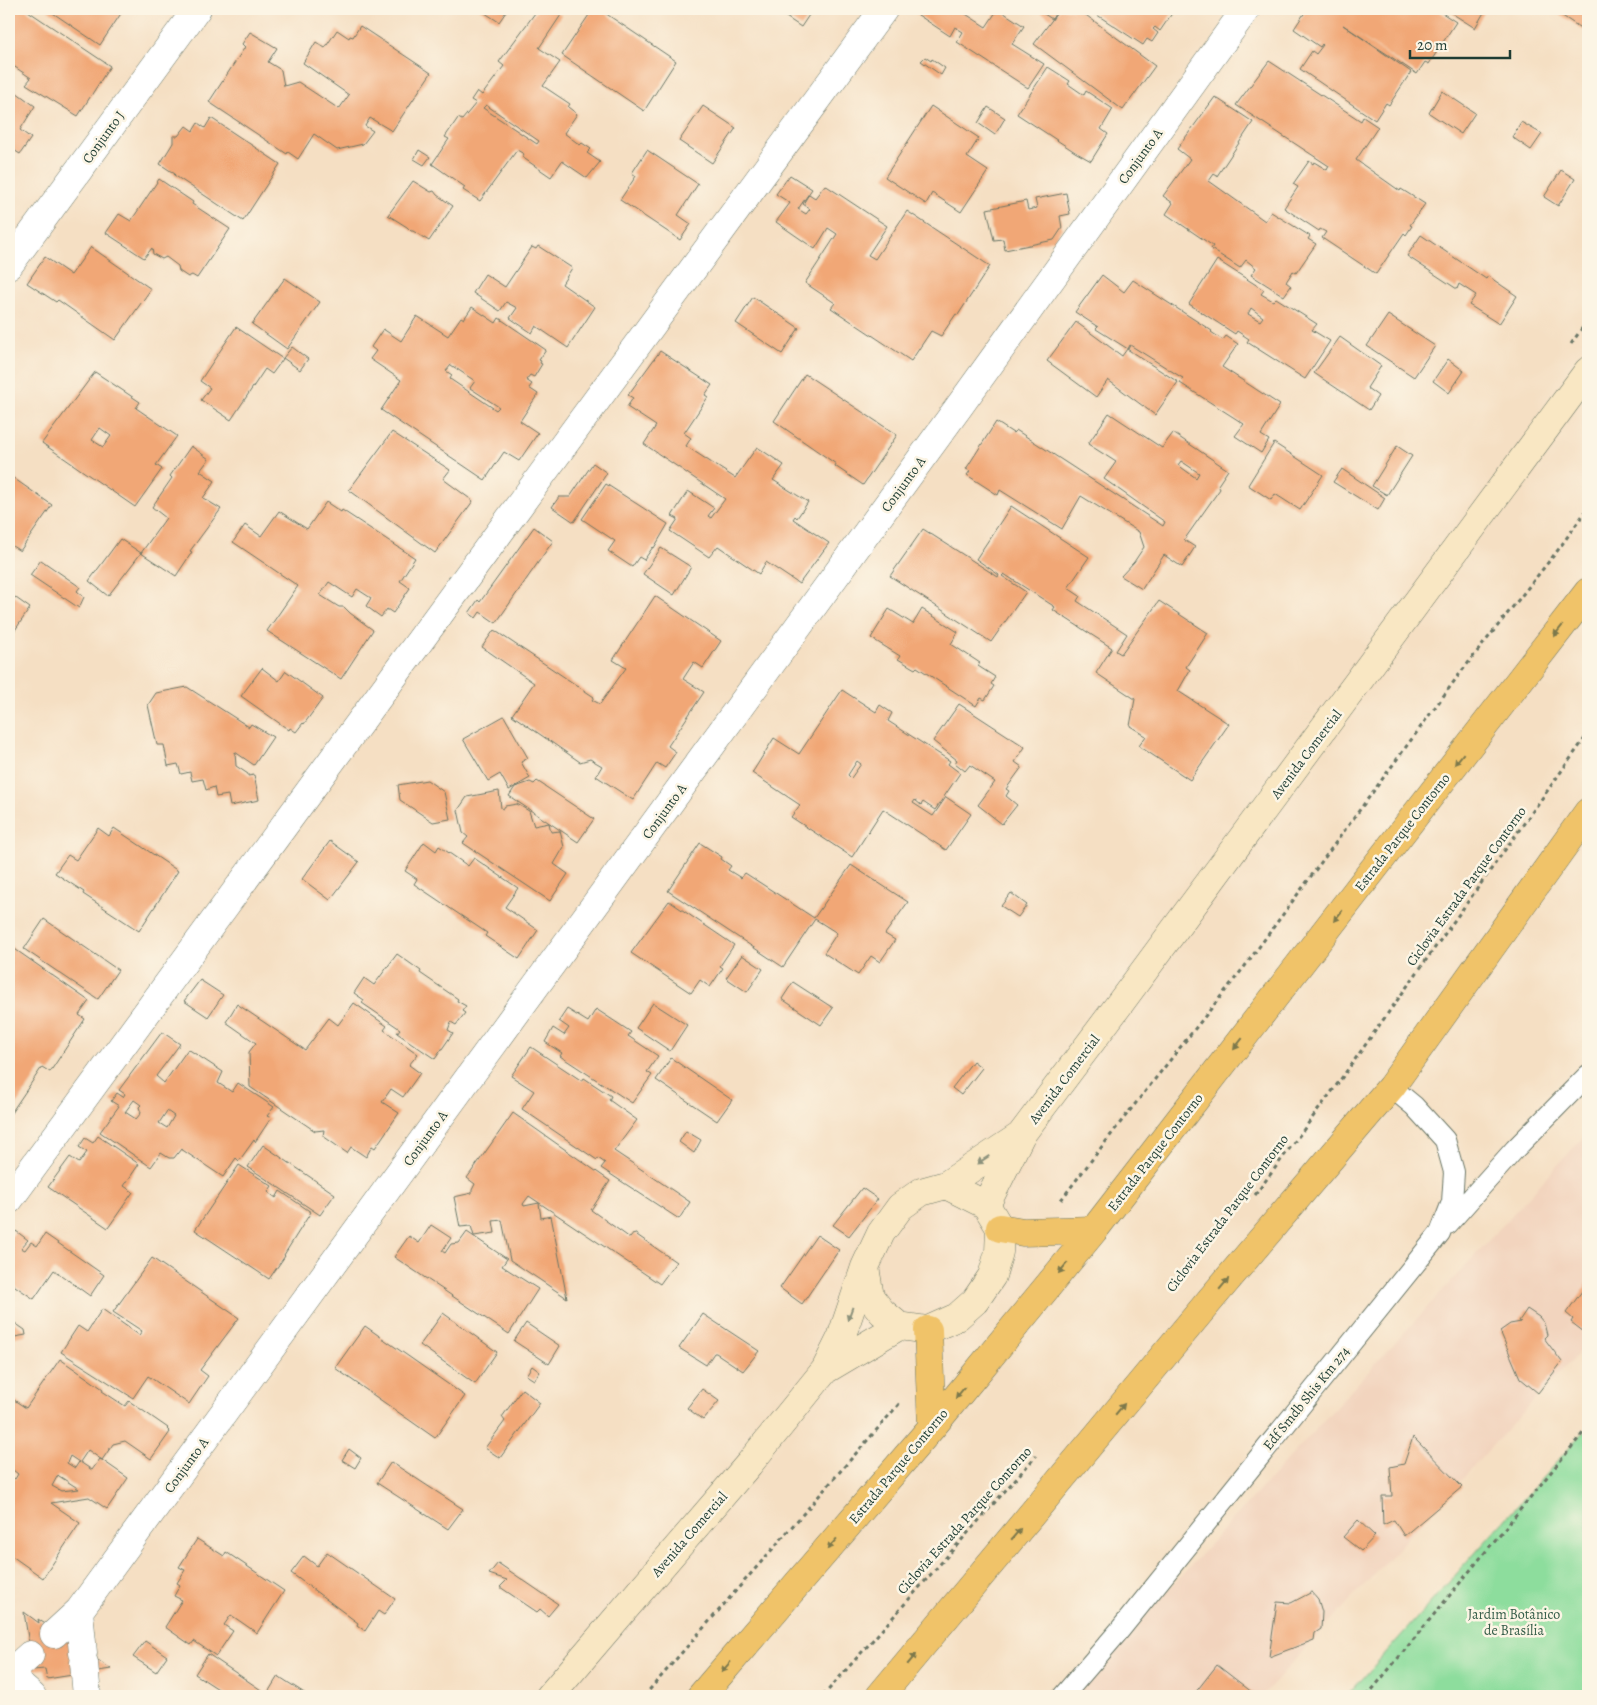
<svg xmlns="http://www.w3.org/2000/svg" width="1597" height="1705" font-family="Alegreya,serif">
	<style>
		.built { fill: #f2d4be }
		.green { fill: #8ddd9d; stroke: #568d68 }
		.building { fill: #f1a776; fill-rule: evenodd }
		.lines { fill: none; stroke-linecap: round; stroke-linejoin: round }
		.lane-casing { stroke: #6a7666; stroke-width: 22 }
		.street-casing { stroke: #6a7666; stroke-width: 29 }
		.secondary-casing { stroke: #6a7666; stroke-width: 29 }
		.highway-casing { stroke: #6a7666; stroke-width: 29 }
		.path { stroke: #6a7666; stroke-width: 3; stroke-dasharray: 4 4; stroke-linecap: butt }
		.lane { stroke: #fff; stroke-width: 20 }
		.street { stroke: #fff; stroke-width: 28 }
		.secondary { stroke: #f9e7c3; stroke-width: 28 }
		.highway { stroke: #f0c369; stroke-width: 28 }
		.oneway { fill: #7d794c }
		.oneway2 { fill: #8c927c }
		.labels { text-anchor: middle; stroke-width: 5; stroke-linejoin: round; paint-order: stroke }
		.street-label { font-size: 14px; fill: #1f3d34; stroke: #fcf5e5 }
		.park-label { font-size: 14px; fill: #355d49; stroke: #fcf5e5 }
	</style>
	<rect width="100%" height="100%" fill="#fcf5e5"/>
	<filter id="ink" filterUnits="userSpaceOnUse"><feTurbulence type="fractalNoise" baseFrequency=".02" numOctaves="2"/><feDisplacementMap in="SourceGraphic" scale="10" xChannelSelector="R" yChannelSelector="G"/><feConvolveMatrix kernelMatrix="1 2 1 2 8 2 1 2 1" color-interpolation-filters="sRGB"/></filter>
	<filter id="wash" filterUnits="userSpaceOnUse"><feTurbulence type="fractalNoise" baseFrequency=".0096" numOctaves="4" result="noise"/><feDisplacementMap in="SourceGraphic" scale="20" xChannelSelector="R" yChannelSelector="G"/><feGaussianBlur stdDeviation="1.12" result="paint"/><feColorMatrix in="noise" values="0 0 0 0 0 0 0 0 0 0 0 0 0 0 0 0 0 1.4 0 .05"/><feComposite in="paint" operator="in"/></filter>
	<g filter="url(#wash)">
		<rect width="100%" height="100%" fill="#f5dfc3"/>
		<path class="built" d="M1588,1132V1342L1262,1696H1071Z"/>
		<path class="green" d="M1588,1427V1696H1347Z"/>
		<g id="blocks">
			<path class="building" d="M16,9H25L110,66L78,116L26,84L31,78L9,63V20Z
				M47,9H124L100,45Z
				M479,9H508L499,22Z
				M538,9H552L561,15L539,48L560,62L543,86L570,104L568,107L577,114L564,133L580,145L582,143L591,149L587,153L600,162L587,178L562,161L551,177L522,157L524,154L517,150L480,201L463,190L465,187L432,164L449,139L445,137L458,118L462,120L476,103L471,100L477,91L482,95L504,66L499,62ZM486,105L539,141L537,144L483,108Z
				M593,9H599L676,61L644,111L562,55Z
				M774,9H813L801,27Z
				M914,9H958L986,27L998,9L1024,26L1012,44L1044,64L1028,88L957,42L963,32L955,27L950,36L912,11Z
				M1036,9H1058L1052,19Z
				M1060,9L1079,10L1155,66L1123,110L1034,44Z
				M1088,9H1175L1160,31L1155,27L1153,29L1158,33L1152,42L1147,39L1143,45Z
				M1307,9H1436L1456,22L1429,64L1425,62L1417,74L1343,25L1411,72L1389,105L1386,103L1375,120L1300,69L1312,51L1316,54L1323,45L1322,44L1320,47L1294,29Z
				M1445,9H1486L1475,28Z
				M1561,9H1588V26L1585,31L1558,13Z
				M360,26L431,73L392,131L370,118L365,126L373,131L363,144L337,150L314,134L298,159L288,152L287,154L209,102L245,47L242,44L250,32L277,48L268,62L281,70L284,86L298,82L339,109L349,95L303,63L316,42L325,48L337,30L349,38L350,36L353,37Z
				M925,57L931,61L932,59L945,68L941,75L921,61Z
				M1269,61L1361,121L1363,117L1378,127L1356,160L1400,191L1401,189L1425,204L1410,225L1412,226L1406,235L1404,233L1376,274L1322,238L1326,232L1320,229L1319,231L1284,208L1298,187L1293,184L1309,161L1313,164L1314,162L1327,170L1329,166L1236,105Z
				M1048,67L1070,81L1068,84L1084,95L1086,91L1113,109L1101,129L1108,134L1091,161L1075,152L1017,114Z
				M9,87L35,106L20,130L31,138L20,154L9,147Z
				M1442,91L1475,113L1461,134L1429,113Z
				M1215,97L1253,122L1217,176L1214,174L1209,181L1265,221L1271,212L1310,236L1308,239L1316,244L1296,273L1293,271L1286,282L1291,286L1284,296L1251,275L1256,268L1246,260L1240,268L1211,249L1213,246L1166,214L1173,203L1163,196L1190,159L1177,149Z
				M703,106L736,128L712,163L679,141Z
				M931,106L979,138L967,157L988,171L961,212L932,193L926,204L885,177Z
				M988,107L1005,118L995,135L978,123Z
				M211,118L280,164L243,221L174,175L175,174L160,164L173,143V136H178L186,126L193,131L198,123L205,128Z
				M1521,122L1542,134L1531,150L1512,137Z
				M419,150L430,157L424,165L414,159Z
				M647,150L698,184L678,215L691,224L680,240L620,200L636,176L632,173Z
				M1561,170L1575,179L1558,206L1544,197Z
				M790,175L812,189L798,209L806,214L810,209L803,204L809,194L815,198L825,185L887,226L868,255L875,259L907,211L990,266L958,315L956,314L941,336L931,331L911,361L831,308L835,303L805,283L837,234L828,228L815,249L776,222L790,203L776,194Z
				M159,179L193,202L192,204L230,229L197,278L192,275L188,277L179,271L178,266L166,257L162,259L153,254L152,248L144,258L106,233L119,214L131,221Z
				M413,181L431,192L434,191L437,195L453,206L429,241L413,231H411L407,227L388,215Z
				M1066,193L1070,214L1060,216L1062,228L1054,240L1005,250L1003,239L994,240L987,209L1026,201L1028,210L1037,208L1035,199Z
				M1421,235L1486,279L1488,276L1517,296L1499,324L1469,305L1476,295L1459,284L1457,289L1407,256Z
				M538,246L572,268L562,284L595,307L568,348L536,326L532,333L510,318L517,308L506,302L500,311L473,293L485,274L505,287L532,247L536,249Z
				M91,247L151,289L115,340L58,300L56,302L27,283L45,257L71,275Z
				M1217,260L1264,290L1261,294L1273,301L1276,298L1317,324L1312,330L1330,341L1305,379L1247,342L1249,339L1237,331L1235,334L1189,304ZM1251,308L1263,317L1260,321L1248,314Z
				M1102,275L1124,292L1133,280L1212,331L1211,332L1223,340L1226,336L1238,344L1222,367L1280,405L1261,435L1269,440L1261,453L1235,436L1244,424L1180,383L1183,378L1181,377L1130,345L1128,349L1096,329L1098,327L1075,312Z
				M285,278L320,302L287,349L252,324Z
				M753,297L799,328L782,354L736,323Z
				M472,307L496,323L499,318L546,350L539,360L541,361L540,363L542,364L534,377L530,375L526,380L532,384L529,388L538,394L520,421L538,433L519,461L504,452L485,480L381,410L401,380L370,359L376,351L371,347L383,329L401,341L417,316L448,336L461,317L464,319ZM451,365L475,381L470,388L499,407L496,410L450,379L452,375L446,371Z
				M1388,315L1435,346L1414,377L1367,346Z
				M1076,322L1122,356L1127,349L1178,382L1155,415L1108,380L1096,397L1047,361Z
				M236,327L283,359L272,374L265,369L231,420L201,400L210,388L200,381Z
				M1340,337L1381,366L1367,388L1378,396L1369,410L1314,373Z
				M292,347L308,359L300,370L283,358Z
				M660,351L712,385L705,395L708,397L684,433L691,438L686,446L735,478L757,447L784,465L773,480L808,502L797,518L795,516L793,519L829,543L799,584L766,562L759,574L718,546L709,557L670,531L678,519L672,516L688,491L714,508L708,516L711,518L725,499L644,444L656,426L627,407L633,398L628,395Z
				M1448,359L1464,371L1449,393L1433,381Z
				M95,372L140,402L136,408L177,436L156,465L162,469L135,507L42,443ZM100,428L111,436L103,447L92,440Z
				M805,374L897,435L863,485L835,466L836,464L774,421Z
				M1109,413L1162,448L1173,433L1228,470L1218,485L1220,489L1184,540L1195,547L1182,567L1164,555L1142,589L1121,576L1134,562L1144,547L1139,532L1081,496L1062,529L1000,490L998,495L967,475L970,471L966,469L996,422L1013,433L1016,430L1163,526L1165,522L1104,479L1116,462L1088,444ZM1181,461L1199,473L1196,478L1178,465Z
				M392,432L450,470L443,479L473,501L435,553L349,490Z
				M1274,443L1323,475L1300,510L1275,494L1271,500L1248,485Z
				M191,446L209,459L200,471L215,481L203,498L221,509L190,551L192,552L176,576L141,553L166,518L152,507L172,478L170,476Z
				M1397,446L1412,456L1387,495L1372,486Z
				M593,463L607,473L574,522L552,507L559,497H570Z
				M1342,469L1385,498L1378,510L1333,482Z
				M9,475L52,505L20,551L9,544Z
				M606,484L668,524L654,548L653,547L644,560L639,557L632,567L608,551L615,541L582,519Z
				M326,502L341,512L342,510L415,558L400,581L410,588L393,613L387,609L381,617L366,606L371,598L357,589L352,597L329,582L320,595L339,607H344L350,613L373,630L341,679L267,631L298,586L233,542L245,525L261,536L279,511L307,529Z
				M1011,506L1089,557L1068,588L1080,596L1077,601L1127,634L1116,651L1121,654L1159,601L1208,633L1186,667L1190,670L1178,691L1229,724L1190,780L1139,746L1146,736L1130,726L1135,699L1096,673L1112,648L1053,610L1055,607L1004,574L1002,576L1026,592L991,642L890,576L923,529L998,577L999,575L976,559Z
				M534,527L553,541L496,623L480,612L476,618L469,613L478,600L480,602Z
				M120,539L141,553L108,596L89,581Z
				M661,548L691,567L674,595L643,574Z
				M41,560L80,587L77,591L84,597L79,608L30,575Z
				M9,593L30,608L9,639Z
				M655,596L721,641L703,668L694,662L683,679L704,692L668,746L676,752L665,768L657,763L633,800L596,776L602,766L590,759L580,762L512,715L534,683L482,647L494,630L594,697L592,700L600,704L626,668L613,660Z
				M889,609L913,624L922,609L958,632L951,644L980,663L978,666L995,677L991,684L994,686L985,700L981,698L976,706L917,667L915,669L898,659L900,656L871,638Z
				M262,668L279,681L286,671L323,698L304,724L303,723L296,732L290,728L289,730L241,696Z
				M187,687L249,727L251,724L273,737L254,765L235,752L236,766L248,774V776L254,775L259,800L230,806L228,795L216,797L214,787L206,790L203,779L192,781L190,772L181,774L178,764L168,766L164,745H157L148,705L156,693Z
				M842,690L876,712L880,705L892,713L888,721L950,761L948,764L960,773L935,810L923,802L921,805L915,800L913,803L933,816L946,797L971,814L946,850L883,809L852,857L791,817L800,805L752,773L774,738L799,754ZM857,761L861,764L851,778L848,775Z
				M959,704L1025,747L1015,762L1022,767L1006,789L1009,791L1006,796L1017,805L1002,824L978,805L995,782L970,765L965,771L955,763L957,760L933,741Z
				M504,716L528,758L521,762L530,778L509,790L500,774L488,781L463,739Z
				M427,780L444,792L450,819L433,822L400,800L398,785Z
				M537,781L594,819L578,842L509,796L515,787L530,782L534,784Z
				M499,791L501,808L503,809L505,806L517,804L529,811L534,826L549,823L551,832L560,831L564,847L554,864L568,874L550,901L463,843L468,837L463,833L458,810L467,797Z
				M98,828L109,836L114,828L178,871L139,931L83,894L84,892L55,873L68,855L76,860Z
				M330,841L359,862L330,900L302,879Z
				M424,842L436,851L439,846L468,866L474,858L518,888L505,907L538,930L519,959L485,936L487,933L414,884L417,879L405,871Z
				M700,843L722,857L721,859L731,866L728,870L741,878L745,873L814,918L851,865L908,902L885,934L895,940L880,962L871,956L858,975L824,953L837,933L815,919L783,967L668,891Z
				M1011,893L1027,905L1018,917L1001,906Z
				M669,901L734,945L720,966L723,968L710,987L700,980L691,993L631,953Z
				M44,919L118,970L98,999L24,949Z
				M9,945L89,1001L79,1015L85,1019L50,1072L42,1067L9,1116Z
				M397,954L421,971L420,973L458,999L457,1001L466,1006L462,1011L465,1013L456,1025L451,1022L448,1030L453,1033L435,1059L397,1033L400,1029L362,1003L364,1000L354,993L364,978L374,985Z
				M742,955L763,969L747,992L726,978Z
				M200,980L223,995L208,1017L184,1001Z
				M793,982L833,1008L821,1025L782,999Z
				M354,1003L387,1026L384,1030L418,1054L409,1065L420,1073L403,1097L391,1089L382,1102L399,1113L375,1148L372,1146L366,1157L351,1147L347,1153L323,1136L324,1130L315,1131L250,1087L249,1052L256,1043L226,1022L237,1004L305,1050L329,1018L338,1025Z
				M653,1003L687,1025L670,1051L636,1028Z
				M567,1009L588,1022L596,1009L631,1032L628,1036L658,1056L647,1072L652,1075L632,1103L560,1056L562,1053L545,1042L553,1028L564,1035L569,1028L559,1021Z
				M162,1032L180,1044L156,1076L164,1083L188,1049L223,1072L218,1083L232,1092L238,1083L274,1107L267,1116L271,1118L255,1142L254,1140L239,1161L236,1158L223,1177L181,1149L174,1158H169L161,1153L151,1167L100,1132L119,1106L111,1101L117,1093L123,1097L125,1094L119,1090ZM134,1100L141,1105L139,1107L141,1113L136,1119L125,1112ZM167,1111L174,1116L167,1128L159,1123Z
				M531,1047L582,1081L584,1078L611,1096L609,1100L637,1120L614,1151L690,1202L679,1219L601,1168L605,1163L598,1158L597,1160L522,1109L534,1091L511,1076Z
				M671,1058L732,1100L717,1121L656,1080Z
				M973,1061L982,1068L961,1095L952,1088Z
				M513,1113L610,1181L591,1210L630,1238L634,1233L676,1262L660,1284L529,1196L523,1204L524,1206L539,1203L541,1218L551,1216L567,1298L510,1260L502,1220L493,1221L495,1233L474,1236L471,1226L460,1227L454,1197L472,1193V1190L475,1184L467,1178Z
				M686,1131L701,1140L694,1153L679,1142Z
				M98,1136L139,1164L124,1186L133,1192L108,1228L48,1187L70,1157L79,1163L87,1152L79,1147L85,1138L93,1143Z
				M263,1145L335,1194L320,1215L248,1167Z
				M239,1165L272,1186L268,1192L276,1198L280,1191L311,1212L284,1255L285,1256L269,1279L195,1230Z
				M862,1188L878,1199L849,1236L833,1225Z
				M431,1225L451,1238L442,1251L445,1253L451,1244L459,1243L467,1232L507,1259L502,1266L538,1289L509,1334L394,1257L409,1236L419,1243Z
				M16,1231L28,1240L21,1248L25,1250L31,1242L37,1246L45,1234L104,1275L90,1296L54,1270L34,1299L9,1282V1244L11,1241L9,1239Z
				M817,1235L839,1250L802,1304L780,1288Z
				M152,1258L239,1318L200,1370L208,1376L189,1404L148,1376L133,1398L61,1352L78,1326L87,1332L102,1309L139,1335L142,1331L113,1312Z
				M1588,1283V1327L1584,1332L1571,1322L1573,1319L1566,1313Z
				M1527,1309L1539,1317L1544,1323L1547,1335L1544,1338L1562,1362L1538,1393L1520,1378L1500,1331L1510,1324L1521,1322L1519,1321Z
				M443,1313L497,1352L475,1384L420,1345Z
				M703,1314L759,1351L743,1371L716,1353H714L706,1365L679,1348Z
				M9,1319L25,1330L26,1335L9,1338Z
				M526,1323L560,1346L549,1364L514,1341Z
				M365,1326L465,1396L435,1438L335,1368Z
				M60,1359L103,1389L102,1391L125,1406L129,1401L168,1428L167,1429L170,1432L151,1459L125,1441L113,1444L102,1460L128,1478L107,1509L89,1497L51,1503L80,1523L43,1578L9,1554V1475L15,1479L18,1474L9,1467V1409L14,1400L26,1408ZM88,1450L102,1460L100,1459L92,1470L80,1462ZM70,1456L79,1462L75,1468L67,1463ZM58,1475L59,1476L79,1489L61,1491L52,1486Z
				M532,1366L540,1372L534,1380L526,1375Z
				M522,1389L540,1403L500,1458L485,1448L505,1421L502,1417Z
				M702,1389L719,1401L703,1420L687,1408Z
				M1413,1437L1462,1487L1404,1536L1394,1520L1383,1525L1382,1496H1392L1390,1467L1404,1464Z
				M349,1449L361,1458L355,1468L342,1460Z
				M391,1462L463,1509L448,1529L377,1483Z
				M1358,1520L1375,1536L1361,1551L1343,1537Z
				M197,1539L224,1556L226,1552L284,1591L257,1633L231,1615L224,1625L233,1631L216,1656L194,1641L191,1645L165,1627L182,1600L174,1596L180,1585L177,1583L185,1570L179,1567Z
				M327,1552L395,1599L384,1615L378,1611L365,1631L357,1625L358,1623L291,1573L304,1556L317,1566Z
				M498,1563L558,1604L548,1616L540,1609L537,1612L500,1587L507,1580L489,1574Z
				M1312,1592L1318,1599L1322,1612L1321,1629L1315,1633L1314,1640L1269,1657L1277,1602L1291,1603Z
				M24,1612L39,1623L38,1619L111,1669L47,1679L45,1669L33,1670Z
				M145,1641L167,1656L156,1672L133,1657Z
				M208,1654L267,1694L278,1676L309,1696H229L195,1674Z
				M1217,1665L1257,1696H1199L1195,1693Z"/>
		</g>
	</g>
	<g filter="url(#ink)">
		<use href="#blocks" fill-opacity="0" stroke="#6a7666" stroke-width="1"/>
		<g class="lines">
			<defs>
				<path id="lane" d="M1448,1224L1515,1149L1588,1075
					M1063,1696L1119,1631L1440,1233L1452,1202L1454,1172L1445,1140L1414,1106L1391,1087"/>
				<path id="street" d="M9,265L197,9
					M9,1200L884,9
					M79,1611L83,1653
					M54,1634L79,1611L958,408L1246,9
					M84,1663L87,1696
					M9,1674L30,1655
					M9,1676L32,1696"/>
				<path id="secondary" d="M946,1185L986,1205L1000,1228L999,1252L992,1276L975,1301L957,1317L928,1330L899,1326L882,1312L870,1297L865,1267L881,1233L900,1207L921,1192Z
					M946,1185L1020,1136
					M986,1205L1021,1135L1118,1006L1588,371
					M825,1370L899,1326
					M550,1696L749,1464L825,1370L841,1338L865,1267"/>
				<path id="highway" d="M1000,1228L1023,1232L1094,1230
					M928,1330L932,1427
					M701,1696L932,1427L1094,1230L1588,592
					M880,1696L1211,1299L1391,1087L1588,812"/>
			</defs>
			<use href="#lane" class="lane-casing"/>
			<use href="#street" class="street-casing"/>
			<use href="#secondary" class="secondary-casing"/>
			<use href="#highway" class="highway-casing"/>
			<path class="path" d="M1571,344L1588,320
				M1255,1195L1333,1090L1588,734
				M1061,1200L1120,1123L1245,966L1461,672L1558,550L1588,508
				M644,1696L900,1403
				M823,1696L1036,1456
				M1367,1696L1588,1427"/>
			<use href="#lane" class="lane"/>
			<use href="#street" class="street"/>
			<use href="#secondary" class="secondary"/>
			<use href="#highway" class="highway"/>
		</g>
		<defs><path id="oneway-solid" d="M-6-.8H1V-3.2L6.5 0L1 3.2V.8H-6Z" transform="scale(1.25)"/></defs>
		<g class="oneway">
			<use href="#oneway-solid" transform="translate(1558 631) rotate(128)"/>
			<use href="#oneway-solid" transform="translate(1459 759) rotate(128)"/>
			<use href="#oneway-solid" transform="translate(1338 916) rotate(128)"/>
			<use href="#oneway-solid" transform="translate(1238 1044) rotate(128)"/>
			<use href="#oneway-solid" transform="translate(1063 1268) rotate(129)"/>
			<use href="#oneway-solid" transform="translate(1224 1284) rotate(-50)"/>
			<use href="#oneway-solid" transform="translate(960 1393) rotate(129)"/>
			<use href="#oneway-solid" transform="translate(1120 1409) rotate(-50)"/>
			<use href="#oneway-solid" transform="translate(1016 1534) rotate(-50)"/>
			<use href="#oneway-solid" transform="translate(832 1544) rotate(131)"/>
			<use href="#oneway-solid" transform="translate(912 1659) rotate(-50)"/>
			<use href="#oneway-solid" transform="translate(726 1667) rotate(131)"/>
		</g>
		<g class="oneway2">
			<use href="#oneway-solid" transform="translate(983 1160) rotate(147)"/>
			<use href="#oneway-solid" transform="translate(850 1314) rotate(110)"/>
		</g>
	</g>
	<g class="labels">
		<g class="street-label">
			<text transform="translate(103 137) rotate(-54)" y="5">Conjunto J</text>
			<text transform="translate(1140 156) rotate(-54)" y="5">Conjunto A</text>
			<text transform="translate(903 484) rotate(-54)" y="5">Conjunto A</text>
			<text transform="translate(1306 754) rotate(-53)" y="5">Avenida Comercial</text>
			<text transform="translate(664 811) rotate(-54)" y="5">Conjunto A</text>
			<text transform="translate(1402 832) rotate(-52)" y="5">Estrada Parque Contorno</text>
			<text transform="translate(1466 886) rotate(-54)" y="5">Ciclovia Estrada Parque Contorno</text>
			<text transform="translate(1064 1079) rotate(-53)" y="5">Avenida Comercial</text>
			<text transform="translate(425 1138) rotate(-54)" y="5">Conjunto A</text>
			<text transform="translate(1155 1152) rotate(-52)" y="5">Estrada Parque Contorno</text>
			<text transform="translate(1227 1213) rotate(-53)" y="5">Ciclovia Estrada Parque Contorno</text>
			<text transform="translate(1306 1398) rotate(-51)" y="5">Edf Smdb Shis Km 274</text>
			<text transform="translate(186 1465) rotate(-54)" y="5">Conjunto A</text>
			<text transform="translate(898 1466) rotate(-50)" y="5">Estrada Parque Contorno</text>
			<text transform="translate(964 1520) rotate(-48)" y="5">Ciclovia Estrada Parque Contorno</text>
			<text transform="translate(689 1534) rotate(-49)" y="5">Avenida Comercial</text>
		</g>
		<g class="park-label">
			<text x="1514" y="1619">Jardim Botânico<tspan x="1514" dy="16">de Brasília</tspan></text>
		</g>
	</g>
	<rect width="1597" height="1705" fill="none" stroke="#fcf5e5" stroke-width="30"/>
	<path d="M1410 50v8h100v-8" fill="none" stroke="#1f3d34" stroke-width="2.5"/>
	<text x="1417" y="50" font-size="15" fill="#1f3d34" stroke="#fcf5e5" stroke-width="4" paint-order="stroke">20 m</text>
</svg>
